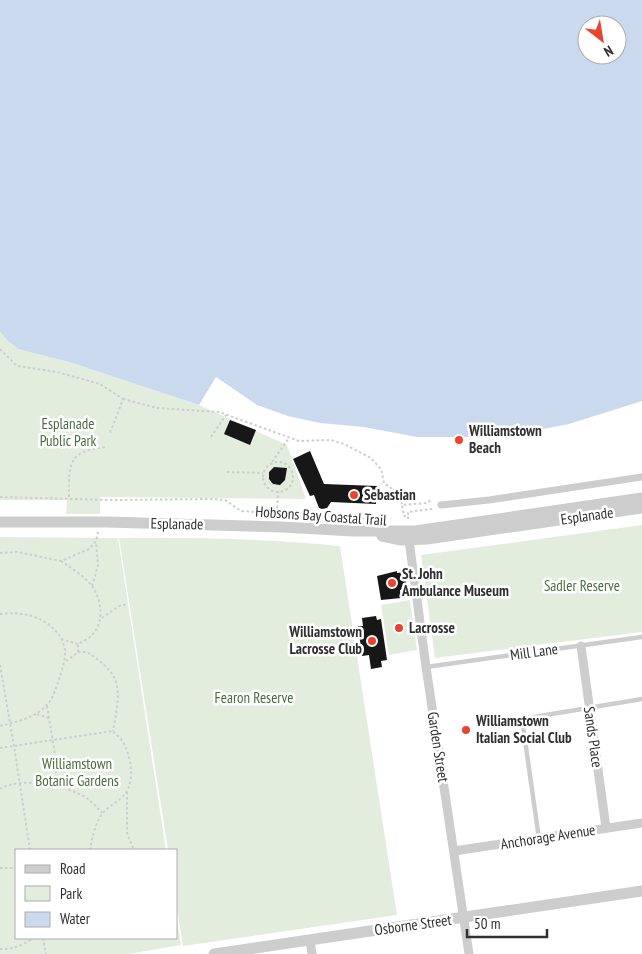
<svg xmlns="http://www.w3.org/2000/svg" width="642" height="954" font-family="'PT Sans Narrow',sans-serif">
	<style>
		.green { fill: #e3edde }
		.water { fill: #cad9ed; fill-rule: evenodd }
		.building { fill: #171717 }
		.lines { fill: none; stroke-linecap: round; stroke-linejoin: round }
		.path { stroke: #cdcdcd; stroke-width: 2; stroke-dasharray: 2.5 2.5; stroke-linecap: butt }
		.service { stroke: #cdcdcd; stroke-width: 4.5 }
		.pedestrian { stroke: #cdcdcd; stroke-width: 7 }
		.minor { stroke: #cdcdcd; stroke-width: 9 }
		.tertiary { stroke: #cdcdcd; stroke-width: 11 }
		.poi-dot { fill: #ea442f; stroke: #fff; stroke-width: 2 }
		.labels { text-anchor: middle; stroke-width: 5; stroke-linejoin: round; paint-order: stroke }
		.park-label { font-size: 15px; fill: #4a6d3c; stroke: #fff }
		.poi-label { font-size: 15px; font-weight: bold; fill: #303030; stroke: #fff; text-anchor: start }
		.street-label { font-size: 15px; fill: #303030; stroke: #fff }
	</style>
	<rect width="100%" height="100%" fill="#fff"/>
	<path class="green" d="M0,332L9,342L18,349L69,362L199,405L287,445L306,499L100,497V514H66L67,500H0Z
		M642,525V632L435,658L421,555Z
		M0,537L118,538L166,850H16V938H176V913L181,945L129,954H0Z
		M119,538C192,537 266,539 340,546L397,915L183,946L176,903V850H168Z
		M410,600L417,650L389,655L381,605Z"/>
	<path class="water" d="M0,0H642V401L569,424L522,433L478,437H417L364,427L320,423L288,416L257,405L216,377L199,405L69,362L18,349L9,342L0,332ZM587,25H617V55H587Z"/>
	<path class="building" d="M230,420L256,430L250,445L224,434Z
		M310,451L324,484L377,486L376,504L331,502L327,508L322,509L319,508L314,495L310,496L293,459Z
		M274,467L287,468L285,480L280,485L273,484L269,479V472Z
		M397,571V573L405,572L407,589L400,590L401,598L381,600L377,576Z
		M376,616L377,620L381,619L387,660L381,661L382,667L371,669L369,655L362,656L358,626H363L362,618Z"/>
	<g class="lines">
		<path class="path" d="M0,349L17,366L57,372L100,384L123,399L110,433
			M123,399L157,408L219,412L299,441L331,440L344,444L371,458L381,469L384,483L401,495L402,505
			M211,437L226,415
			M272,462L289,438
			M263 477a15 15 0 1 1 30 0a15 15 0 1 1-30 0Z
			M227,472L263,473
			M0,497L110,500L211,499L225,500L241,511L369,519
			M69,497C69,462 68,451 107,447
			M277,513L278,491
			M408,515V512L432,509
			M408,519V516H404L402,505L427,503L432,499
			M0,553L17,552L61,561L89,549L96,541L98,532
			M61,561C71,568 84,576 92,586C102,600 105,623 91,636C88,639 82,642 78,644V652L64,663
			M92,586L98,565L96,542
			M0,614C22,611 45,616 59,635C62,640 65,646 65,652C65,661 62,671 59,679C56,688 53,699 46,706C34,718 16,722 0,726
			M102,618L119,606L128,604
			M61,639L78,644
			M78,652H87C95,657 103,663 109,670C124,686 116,712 113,731
			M0,665L14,746L30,850
			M47,706L56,760V776L49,785
			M37,714L48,718
			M0,748L113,731
			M56,776L59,787
			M0,789C21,776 68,785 88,799C93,803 98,808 102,813
			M127,792V833L134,850
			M90,850C92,838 95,824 102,814C108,806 119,802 125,794C135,781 131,756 123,742C121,738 116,735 113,731
			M0,868H16
			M43,938L46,954
			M0,949C12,950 23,945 33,938"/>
		<path class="service" d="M426,667L642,637
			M539,839L522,719L642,699"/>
		<path class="pedestrian" d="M441,505L489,500L642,477"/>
		<path class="minor" d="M409,540L426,667L469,954
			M581,646L606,828
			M454,851L642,823
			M310,940L312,954"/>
		<path class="tertiary" d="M0,522H107L282,527L353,531H415L642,498
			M382,536L401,540L427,539L642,508
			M214,954L642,891"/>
	</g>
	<g class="poi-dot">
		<circle cx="459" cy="440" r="5"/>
		<circle cx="354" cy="495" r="5"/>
		<circle cx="392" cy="583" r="5"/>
		<circle cx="399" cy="628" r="5"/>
		<circle cx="372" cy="641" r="5"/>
		<circle cx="466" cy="730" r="5"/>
	</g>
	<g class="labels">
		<g class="park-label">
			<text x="68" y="429">Esplanade<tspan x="68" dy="17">Public Park</tspan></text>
			<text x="582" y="591">Sadler Reserve</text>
			<text x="254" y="703">Fearon Reserve</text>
			<text x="77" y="769">Williamstown<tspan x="77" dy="17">Botanic Gardens</tspan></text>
		</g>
		<g class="poi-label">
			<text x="469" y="436">Williamstown<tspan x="469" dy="17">Beach</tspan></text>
			<text x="364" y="500">Sebastian</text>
			<text x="402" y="579">St. John<tspan x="402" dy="17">Ambulance Museum</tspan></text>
			<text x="409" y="633">Lacrosse</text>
			<text x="362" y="637" text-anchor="end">Williamstown<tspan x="362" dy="17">Lacrosse Club</tspan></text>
			<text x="476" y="726">Williamstown<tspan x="476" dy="17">Italian Social Club</tspan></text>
		</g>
		<g class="street-label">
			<text transform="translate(321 516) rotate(4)" y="5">Hobsons Bay Coastal Trail</text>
			<text transform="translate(587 516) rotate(-8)" y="5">Esplanade</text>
			<text transform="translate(177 524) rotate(1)" y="5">Esplanade</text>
			<text transform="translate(534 652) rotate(-8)" y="5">Mill Lane</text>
			<text transform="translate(593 737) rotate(82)" y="5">Sands Place</text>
			<text transform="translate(438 747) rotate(81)" y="5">Garden Street</text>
			<text transform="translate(548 837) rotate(-9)" y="5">Anchorage Avenue</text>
			<text transform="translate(413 925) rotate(-8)" y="5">Osborne Street</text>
		</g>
	</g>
	<rect x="15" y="849" width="162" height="90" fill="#ffffff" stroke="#acacac"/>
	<rect x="25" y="865" width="25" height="8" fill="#cdcdcd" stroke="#acacac"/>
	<text x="60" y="874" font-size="15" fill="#303030">Road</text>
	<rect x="25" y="886" width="25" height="15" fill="#e3edde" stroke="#acacac"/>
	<text x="60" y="899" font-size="15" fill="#303030">Park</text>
	<rect x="25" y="912" width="25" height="15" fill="#cad9ed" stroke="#acacac"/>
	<text x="60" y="924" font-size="15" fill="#303030">Water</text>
	<g transform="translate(602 40) rotate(149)"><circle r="24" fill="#ffffff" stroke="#acacac"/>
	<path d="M0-4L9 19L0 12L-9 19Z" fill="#ea442f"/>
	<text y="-8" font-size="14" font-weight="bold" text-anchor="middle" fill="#303030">N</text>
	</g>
	<path d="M467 929v8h80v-8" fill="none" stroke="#303030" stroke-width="2.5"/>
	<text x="474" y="929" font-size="15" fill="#303030" stroke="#ffffff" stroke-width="4" paint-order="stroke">50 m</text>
</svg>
